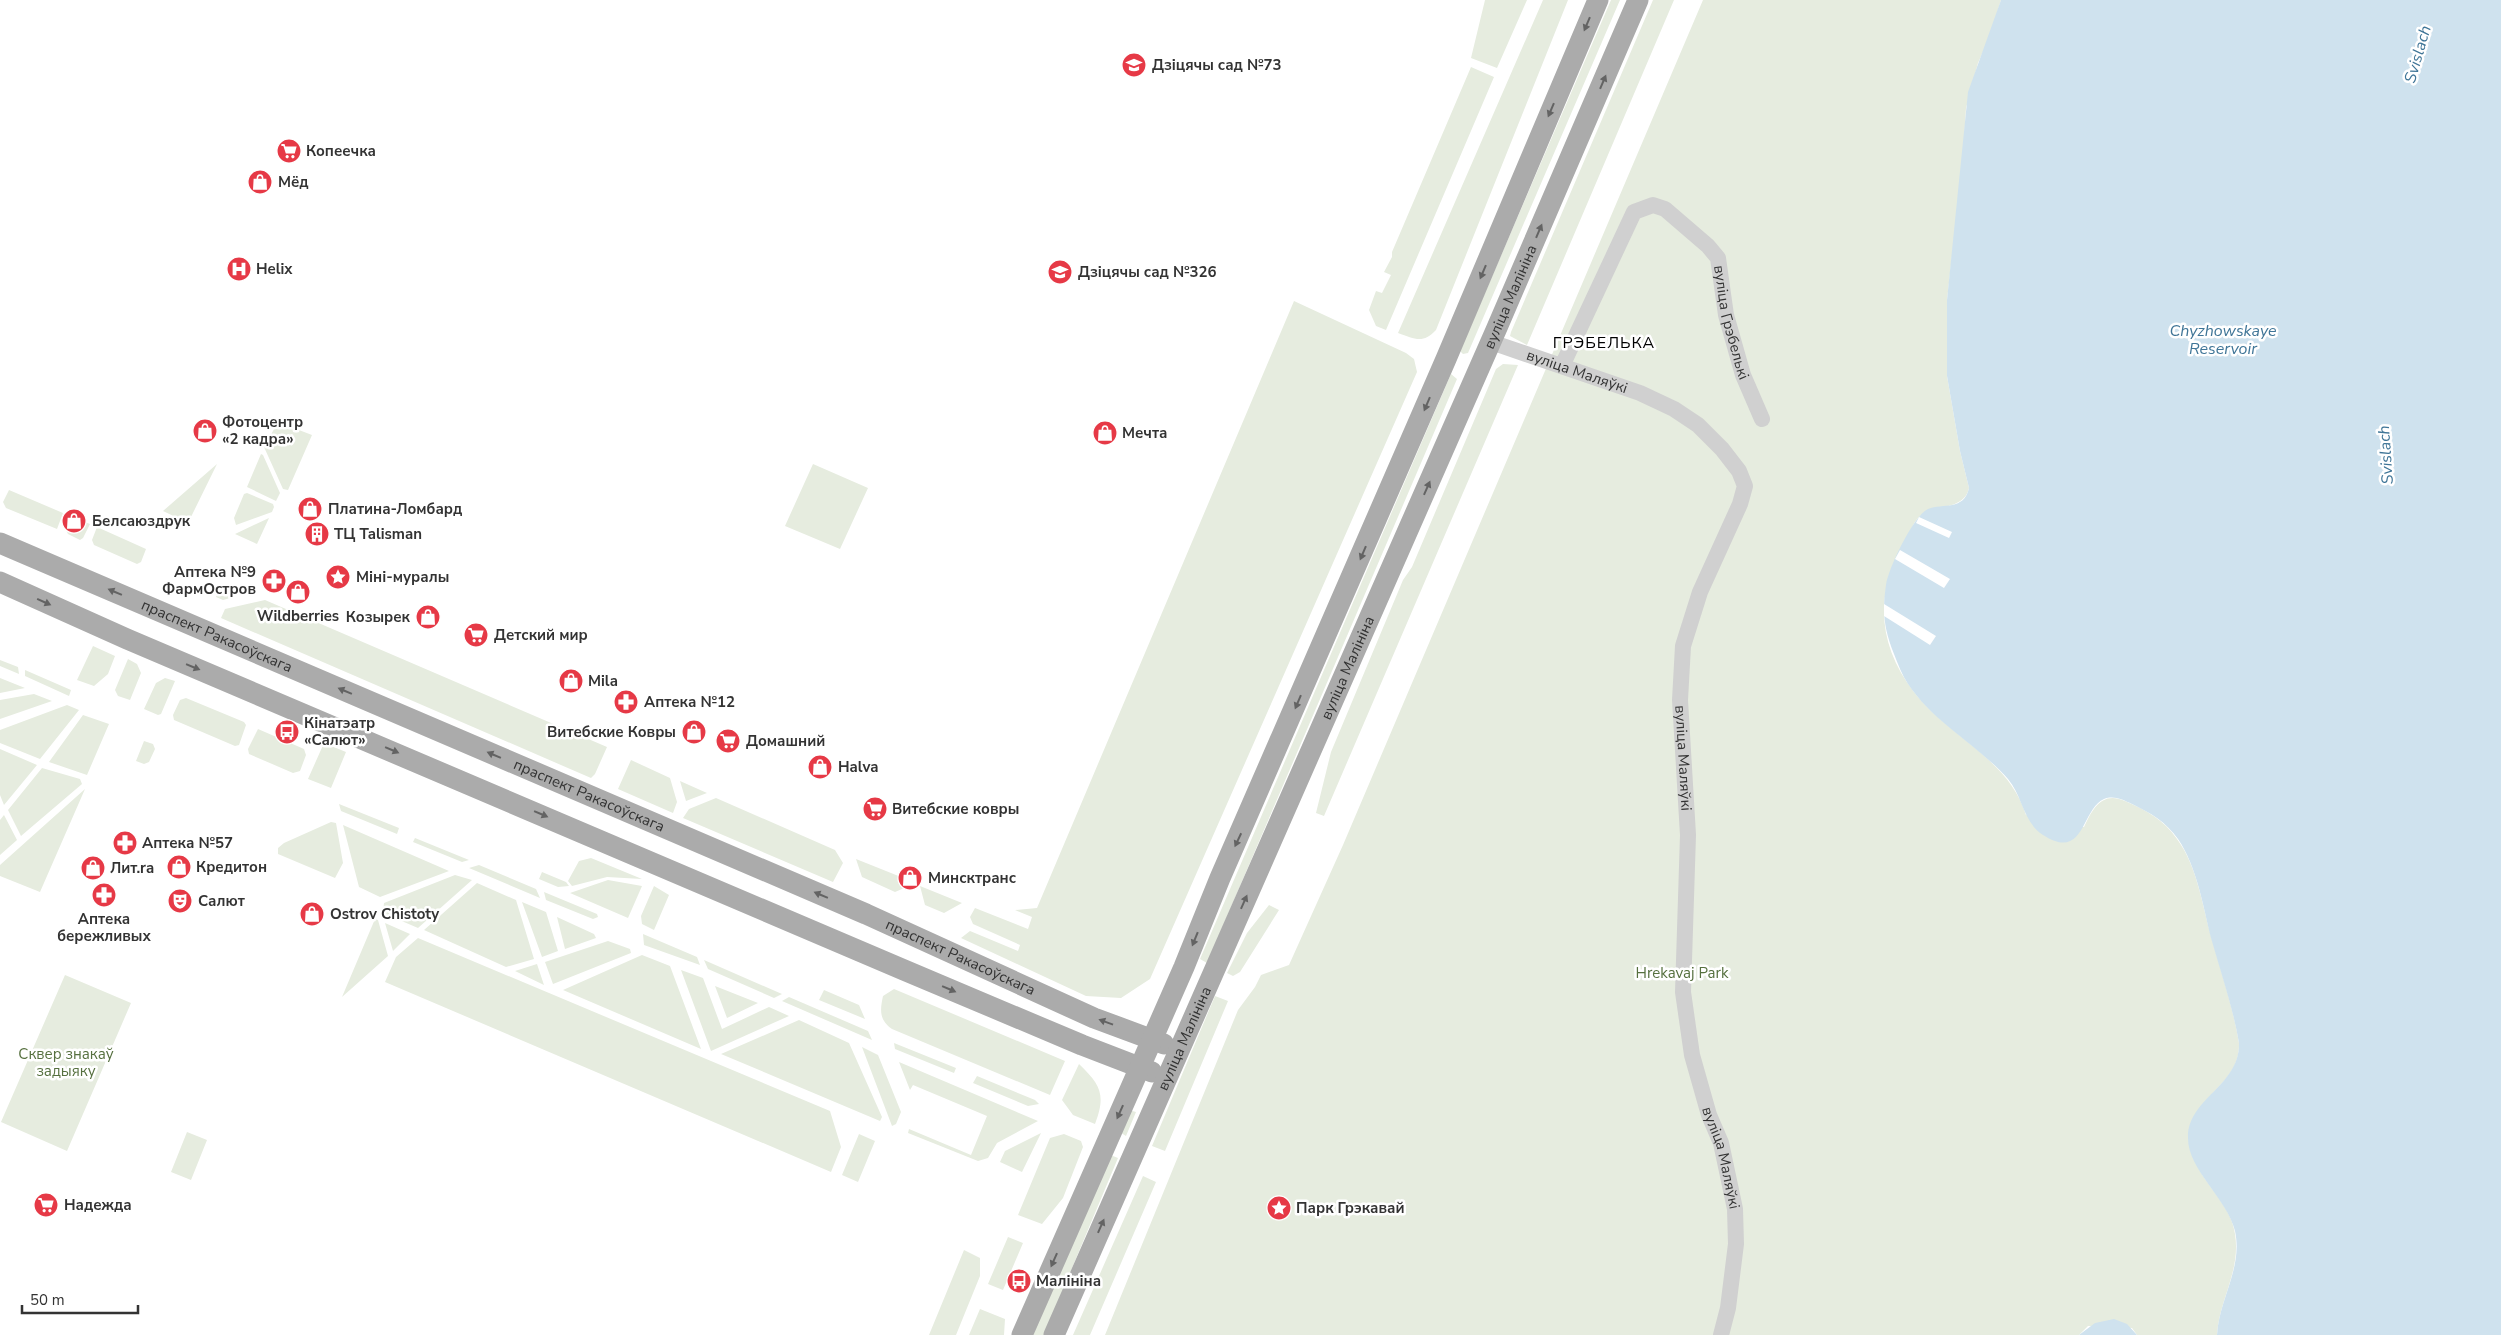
<svg xmlns="http://www.w3.org/2000/svg" width="2501" height="1335" font-family="'Nunito Sans',sans-serif">
	<style>
		.green { fill: #e6ecdf }
		.water { fill: #cfe2ee }
		.pier { fill: #fff }
		.lines { fill: none; stroke-linecap: round; stroke-linejoin: round }
		.minor { stroke: #d0d0d0; stroke-width: 16 }
		.major { stroke: #ababab; stroke-width: 21 }
		.oneway { fill: #636363 }
		.labels { text-anchor: middle; stroke-width: 5; stroke-linejoin: round; paint-order: stroke }
		.poi-label { font-size: 15px; font-weight: bold; fill: #333; stroke: #fff; text-anchor: start }
		.street-label { font-size: 15px; fill: #333; stroke: #fff }
		.park-label { font-size: 15px; fill: #56703f; stroke: #fff }
		.water-label { font-size: 16px; font-style: italic; fill: #3f7597; stroke: #fff }
		.neighbourhood-label { font-size: 16px; letter-spacing: 1px; fill: #000; stroke: #fff }
	</style>
	<rect width="100%" height="100%" fill="#fff"/>
	<path class="green" d="M1485,0H1527L1497,68L1471,58Z
		M1543,0H1568L1436,330C1423,344 1415,339 1398,333Z
		M1611,0H1620L1468,353L1463,354L1460,351Z
		M1653,0H1674L1527,345L1510,336L1511,332Z
		M1703,0H2001L1989,38L1978,63L1966,108L1963,158L1947,300V376L1960,451L1969,488C1964,511 1934,504 1919,517C1913,523 1908,536 1904,543C1874,595 1878,645 1914,692C1948,736 2009,759 2026,815L2084,827C2093,808 2102,791 2125,801C2146,810 2164,820 2177,839C2197,866 2202,904 2211,936C2221,971 2233,1007 2239,1043C2240,1075 2215,1086 2199,1110C2197,1114 2192,1118 2192,1123C2191,1132 2191,1152 2195,1161C2206,1187 2231,1205 2235,1234C2241,1271 2219,1300 2217,1335H2137L2132,1328L2088,1326L2079,1335H1105L1238,1010L1255,987L1261,975L1289,965L1343,845Z
		M1471,67L1494,77L1386,330L1376,326L1369,310L1376,291L1382,293L1391,275L1384,272L1392,257V252Z
		M1294,301L1406,353L1414,359L1417,372L1150,979L1121,998L1086,996L961,938L970,931L1018,951L1020,945L973,924L970,917L975,908L1028,929L1032,917L1015,910L1037,908Z
		M1503,364L1518,365L1324,816L1316,813L1331,752L1403,580L1412,567L1496,369Z
		M1451,374L1457,379L1207,963L1200,959Z
		M278,422L312,435L288,490L283,489L264,447Z
		M261,454L263,455L280,493L276,501L247,487Z
		M217,464L190,519L184,521L163,511Z
		M813,464L868,488L840,549L785,526Z
		M9,490L63,513L57,529L6,508L3,502Z
		M247,493L273,504L274,507L272,512L236,525L234,518L244,494Z
		M72,517L90,524L83,538L80,540L68,534L66,530Z
		M269,518L257,544L235,534Z
		M97,527L146,549L141,562L137,564L94,545L92,540Z
		M228,584L237,589L234,597L223,600L216,597L220,587Z
		M265,600L607,747L595,774L591,778L221,618L225,609Z
		M93,646L115,656L108,674L94,686L77,680Z
		M128,659L137,664L141,673L130,700L118,696L115,690Z
		M0,660L18,667L19,674L0,666Z
		M25,670L71,690L69,696L25,676Z
		M0,678L25,688L0,693Z
		M165,678L175,681L161,714L158,715L144,709L156,683Z
		M34,694L52,701L0,719V700Z
		M186,698L244,722L246,725L239,745L235,746L174,720L173,715L180,700Z
		M67,705L79,710L40,759L0,743V730Z
		M83,715L109,724L87,775L49,762Z
		M258,729L304,749L306,755L300,771L293,773L249,754L248,749Z
		M144,741L153,744L155,749L149,762L144,764L136,761Z
		M324,743L346,752L331,788L308,779Z
		M0,749L37,765L4,805L0,795Z
		M631,760L670,778L677,802L673,813L618,789Z
		M42,768L80,779L82,784L21,836L8,810Z
		M680,781L707,793L686,801Z
		M85,789L40,892L0,876V865Z
		M716,798L835,850L843,863L833,882L683,818L689,809Z
		M339,804L399,828L397,834L341,811Z
		M4,815L17,840L0,855V820Z
		M331,822L336,823L343,863L335,878L278,854V848L284,843Z
		M343,825L449,871L380,897L359,887Z
		M415,838L469,860L462,862L413,842Z
		M591,858L642,879L607,877L572,886L568,881L579,861Z
		M856,859L911,881L909,886L895,892L862,877Z
		M479,865L536,889L540,898L469,868Z
		M542,872L566,882L569,886L558,887L539,879Z
		M455,875L472,880L418,928L383,913L384,903Z
		M608,880L642,886L628,918L570,893Z
		M477,883L516,900L534,959L506,967L424,930Z
		M654,886L669,895L654,930L642,924L641,916Z
		M920,886L962,903L944,913L925,905Z
		M544,892L597,914L598,917L593,919L546,900Z
		M522,902L546,912L558,951L542,957Z
		M1269,905L1279,910L1240,972L1233,976L1227,973L1247,933Z
		M557,917L594,934L596,938L565,949Z
		M375,919L378,920L388,956L342,997Z
		M385,923L410,934L393,951Z
		M643,934L697,957L700,965L644,945Z
		M418,938L830,1111L841,1147L831,1172L385,982L396,957Z
		M608,941L630,949L631,953L553,984L545,962Z
		M642,955L670,966L701,1049L563,990Z
		M704,960L782,994L774,998L708,969Z
		M537,964L544,985L515,971Z
		M681,970L703,978L722,1029L769,1007L789,1016L711,1051Z
		M65,975L131,1003L67,1151L1,1122Z
		M715,986L758,1003L727,1018Z
		M894,989L1065,1061L1050,1095L892,1029C879,1020 880,1010 883,996Z
		M824,990L859,1005L865,1019L819,1000Z
		M1215,996L1228,1001L1165,1151L1152,1146Z
		M789,997L868,1031L872,1040L782,1001Z
		M799,1020L849,1043L882,1117L880,1121L721,1054Z
		M894,1043L956,1068L954,1073L895,1049Z
		M862,1047L878,1055L901,1112L896,1124L892,1126Z
		M899,1062L1038,1121L997,1143L988,1158L978,1161L908,1133L909,1129L971,1155L987,1116L913,1085L910,1090Z
		M1079,1064C1101,1085 1106,1095 1095,1124L1073,1115L1062,1100Z
		M977,1076L1035,1100L1039,1104L1028,1106L973,1083Z
		M1129,1110L1136,1112L1126,1136L1118,1131Z
		M187,1132L207,1140L191,1180L171,1172Z
		M1041,1133L1022,1172L1000,1162L1005,1151Z
		M859,1134L875,1141L858,1182L842,1175Z
		M1064,1134L1081,1141L1083,1147L1063,1198L1042,1224L1018,1215L1050,1138Z
		M1108,1154L1118,1158L1044,1335H1033Z
		M1143,1176L1156,1182L1090,1335H1073Z
		M1008,1237L1023,1243L1003,1290L988,1284Z
		M964,1250L980,1258V1276L956,1335H929Z
		M980,1309L1005,1319L1004,1335H969Z"/>
	<path class="water" d="M2001,0H2501V1335H2217C2219,1299 2243,1268 2235,1231C2227,1198 2187,1169 2188,1137C2188,1098 2240,1086 2239,1043C2233,1008 2221,973 2211,938C2203,906 2197,867 2178,839C2166,822 2151,813 2132,804C2123,800 2114,795 2104,799C2081,809 2085,862 2043,835C2023,822 2023,797 2008,779C1978,745 1934,723 1908,684C1902,675 1898,664 1894,654C1884,629 1882,612 1886,585C1888,569 1913,516 1928,509C1943,503 1964,511 1969,488L1960,451L1947,376V300L1968,92Z
		M2114,1319L2127,1324L2137,1335H2079L2095,1323Z"/>
	<path class="pier" d="M1919,517L1952,532L1949,538L1916,523Z
		M1900,550L1950,579L1944,588L1895,559Z
		M1884,604L1936,636L1930,645L1884,616Z"/>
	<g class="lines">
		<g class="minor">
			<path id="s1" d="M1491,342L1640,393L1674,409L1698,425L1722,449L1739,471L1745,486L1740,504L1700,592L1683,646L1680,700L1688,835L1683,992L1692,1055L1709,1115L1721,1143L1735,1209L1736,1244L1728,1308L1721,1335"/>
			<path id="s2" d="M1562,366L1634,212L1653,205L1665,209L1708,246L1718,258L1726,315L1743,375L1762,419"/>
		</g>
		<g class="major">
			<path id="s3" d="M0,543L866,914L1094,1018L1164,1044"/>
			<path d="M0,582L127,639L904,970L1082,1045L1152,1072"/>
			<path d="M1022,1335L1184,967L1220,878L1446,359L1598,0"/>
			<path id="s4" d="M1054,1335L1496,330L1638,0"/>
		</g>
	</g>
	<defs><path id="oneway-solid" d="M-6-.8H1V-3.2L6.5 0L1 3.2V.8H-6Z" transform="scale(1.25)"/></defs>
	<g class="oneway">
		<use href="#oneway-solid" transform="translate(1587 24) rotate(113)"/>
		<use href="#oneway-solid" transform="translate(1603 82) rotate(-67)"/>
		<use href="#oneway-solid" transform="translate(1551 110) rotate(113)"/>
		<use href="#oneway-solid" transform="translate(1539 231) rotate(-67)"/>
		<use href="#oneway-solid" transform="translate(1483 272) rotate(113)"/>
		<use href="#oneway-solid" transform="translate(1427 404) rotate(113)"/>
		<use href="#oneway-solid" transform="translate(1427 488) rotate(-66)"/>
		<use href="#oneway-solid" transform="translate(1363 553) rotate(113)"/>
		<use href="#oneway-solid" transform="translate(115 592) rotate(-157)"/>
		<use href="#oneway-solid" transform="translate(44 602) rotate(24)"/>
		<use href="#oneway-solid" transform="translate(193 667) rotate(22)"/>
		<use href="#oneway-solid" transform="translate(345 691) rotate(-157)"/>
		<use href="#oneway-solid" transform="translate(1298 702) rotate(113)"/>
		<use href="#oneway-solid" transform="translate(392 750) rotate(23)"/>
		<use href="#oneway-solid" transform="translate(494 755) rotate(-157)"/>
		<use href="#oneway-solid" transform="translate(541 814) rotate(23)"/>
		<use href="#oneway-solid" transform="translate(1238 840) rotate(115)"/>
		<use href="#oneway-solid" transform="translate(821 895) rotate(-157)"/>
		<use href="#oneway-solid" transform="translate(1244 902) rotate(-66)"/>
		<use href="#oneway-solid" transform="translate(1195 939) rotate(112)"/>
		<use href="#oneway-solid" transform="translate(949 989) rotate(23)"/>
		<use href="#oneway-solid" transform="translate(1106 1022) rotate(-160)"/>
		<use href="#oneway-solid" transform="translate(1120 1112) rotate(114)"/>
		<use href="#oneway-solid" transform="translate(1101 1226) rotate(-66)"/>
		<use href="#oneway-solid" transform="translate(1054 1260) rotate(114)"/>
	</g>
	<defs>
		<symbol id="school-disc" viewBox="-11 -11 22 22"><circle r="9.5" fill="#e63946" stroke="#fff"/><path d="M0-5L7-2L0 1L-7-2ZM-4 1L0 2.5L4 1V4Q0 6-4 4Z" fill="#fff"/></symbol>
		<symbol id="supermarket-disc" viewBox="-11 -11 22 22"><circle r="9.5" fill="#e63946" stroke="#fff"/><path d="M-6-5.5h2.5l.6 2H6L4.5 2H-2.5L-4.4-4H-6ZM-1.5 3.2a1.3 1.3 0 1 0 .1 0ZM3 3.2a1.3 1.3 0 1 0 .1 0Z" fill="#fff"/></symbol>
		<symbol id="shop-disc" viewBox="-11 -11 22 22"><circle r="9.5" fill="#e63946" stroke="#fff"/><path d="M-5-2.5h2.3a2.7 3.5 0 0 1 5.4 0H5L5.5 6h-11ZM-1.5-2.5h3a1.5 2.3 0 0 0-3 0Z" fill="#fff"/></symbol>
		<symbol id="hospital-disc" viewBox="-11 -11 22 22"><circle r="9.5" fill="#e63946" stroke="#fff"/><path d="M-5-5h3v3.5h4V-5h3V5h-3V1.5h-4V5h-3Z" fill="#fff"/></symbol>
		<symbol id="building-disc" viewBox="-11 -11 22 22"><circle r="9.5" fill="#e63946" stroke="#fff"/><path d="M-4-6H4V6H1V3H-1V6H-4ZM-2.5-4.3h1.7v1.8h-1.7ZM.8-4.3h1.7v1.8H.8ZM-2.5-1h1.7V.8h-1.7ZM.8-1h1.7V.8H.8Z" fill="#fff"/></symbol>
		<symbol id="sight-disc" viewBox="-11 -11 22 22"><circle r="9.5" fill="#e63946" stroke="#fff"/><path d="M0-6L1.8-2.2L6-1.7L2.9 1.2L3.7 5.4L0 3.3L-3.7 5.4L-2.9 1.2L-6-1.7L-1.8-2.2Z" fill="#fff"/></symbol>
		<symbol id="pharmacy-disc" viewBox="-11 -11 22 22"><circle r="9.5" fill="#e63946" stroke="#fff"/><path d="M-2-6h4v4h4v4h-4v4h-4v-4h-4v-4h4Z" fill="#fff"/></symbol>
		<symbol id="bus-disc" viewBox="-11 -11 22 22"><circle r="9.5" fill="#e63946" stroke="#fff"/><path d="M-5-6H5V4H4V6H2V4H-2V6H-4V4H-5ZM-3.5-4V0h7V-4ZM-3.5 1.2v1.5H-2V1.2ZM2 1.2v1.5H3.5V1.2Z" fill="#fff"/></symbol>
		<symbol id="theatre-disc" viewBox="-11 -11 22 22"><circle r="9.5" fill="#e63946" stroke="#fff"/><path d="M-5-5.5Q0-4 5-5.5V0Q5 5 0 6Q-5 5-5 0ZM-3.3-2.5H-1v1.5H-3.3ZM1-2.5H3.3v1.5H1ZM-2.8 1Q0 5.5 2.8 1Z" fill="#fff"/></symbol>
	</defs>
	<g fill-rule="evenodd">
		<use href="#school-disc" x="1120" y="51" width="28" height="28"/>
		<use href="#supermarket-disc" x="275" y="137" width="28" height="28"/>
		<use href="#shop-disc" x="246" y="168" width="28" height="28"/>
		<use href="#hospital-disc" x="225" y="255" width="28" height="28"/>
		<use href="#school-disc" x="1046" y="258" width="28" height="28"/>
		<use href="#shop-disc" x="191" y="417" width="28" height="28"/>
		<use href="#shop-disc" x="1091" y="419" width="28" height="28"/>
		<use href="#shop-disc" x="296" y="495" width="28" height="28"/>
		<use href="#shop-disc" x="60" y="507" width="28" height="28"/>
		<use href="#building-disc" x="303" y="520" width="28" height="28"/>
		<use href="#sight-disc" x="324" y="563" width="28" height="28"/>
		<use href="#pharmacy-disc" x="260" y="567" width="28" height="28"/>
		<use href="#shop-disc" x="284" y="578" width="28" height="28"/>
		<use href="#shop-disc" x="414" y="603" width="28" height="28"/>
		<use href="#supermarket-disc" x="462" y="621" width="28" height="28"/>
		<use href="#shop-disc" x="557" y="667" width="28" height="28"/>
		<use href="#pharmacy-disc" x="612" y="688" width="28" height="28"/>
		<use href="#bus-disc" x="273" y="718" width="28" height="28"/>
		<use href="#shop-disc" x="680" y="718" width="28" height="28"/>
		<use href="#supermarket-disc" x="714" y="727" width="28" height="28"/>
		<use href="#shop-disc" x="806" y="753" width="28" height="28"/>
		<use href="#supermarket-disc" x="861" y="795" width="28" height="28"/>
		<use href="#pharmacy-disc" x="111" y="829" width="28" height="28"/>
		<use href="#shop-disc" x="165" y="853" width="28" height="28"/>
		<use href="#shop-disc" x="79" y="854" width="28" height="28"/>
		<use href="#shop-disc" x="896" y="864" width="28" height="28"/>
		<use href="#pharmacy-disc" x="90" y="881" width="28" height="28"/>
		<use href="#theatre-disc" x="166" y="887" width="28" height="28"/>
		<use href="#shop-disc" x="298" y="900" width="28" height="28"/>
		<use href="#supermarket-disc" x="32" y="1191" width="28" height="28"/>
		<use href="#sight-disc" x="1265" y="1194" width="28" height="28"/>
		<use href="#bus-disc" x="1005" y="1267" width="28" height="28"/>
	</g>
	<g class="labels">
		<g class="poi-label">
			<text x="1152" y="70">Дзіцячы сад №73</text>
			<text x="306" y="156">Копеечка</text>
			<text x="278" y="187">Мёд</text>
			<text x="256" y="274">Helix</text>
			<text x="1078" y="277">Дзіцячы сад №326</text>
			<text x="222" y="427">Фотоцентр<tspan x="222" dy="17">«2 кадра»</tspan></text>
			<text x="1122" y="438">Мечта</text>
			<text x="328" y="514">Платина-Ломбард</text>
			<text x="92" y="526">Белсаюздрук</text>
			<text x="334" y="539">ТЦ Talisman</text>
			<text x="256" y="577" text-anchor="end">Аптека №9<tspan x="256" dy="17">ФармОстров</tspan></text>
			<text x="356" y="582">Міні-муралы</text>
			<text x="298" y="621" text-anchor="middle">Wildberries</text>
			<text x="410" y="622" text-anchor="end">Козырек</text>
			<text x="494" y="640">Детский мир</text>
			<text x="588" y="686">Mila</text>
			<text x="644" y="707">Аптека №12</text>
			<text x="304" y="728">Кінатэатр<tspan x="304" dy="17">«Салют»</tspan></text>
			<text x="676" y="737" text-anchor="end">Витебские Ковры</text>
			<text x="746" y="746">Домашний</text>
			<text x="838" y="772">Halva</text>
			<text x="892" y="814">Витебские ковры</text>
			<text x="142" y="848">Аптека №57</text>
			<text x="196" y="872">Кредитон</text>
			<text x="110" y="873">Лит.ra</text>
			<text x="928" y="883">Минсктранс</text>
			<text x="198" y="906">Салют</text>
			<text x="330" y="919">Ostrov Chistoty</text>
			<text x="104" y="924" text-anchor="middle">Аптека<tspan x="104" dy="17">бережливых</tspan></text>
			<text x="64" y="1210">Надежда</text>
			<text x="1296" y="1213">Парк Грэкавай</text>
			<text x="1036" y="1286">Малініна</text>
		</g>
		<g class="street-label">
			<text dy="5" stroke="none"><textPath href="#s4" startOffset="1134">вуліца Малініна</textPath></text>
			<text dy="5" stroke="none"><textPath href="#s2" startOffset="341">вуліца Грэбелькі</textPath></text>
			<text dy="5" stroke="none"><textPath href="#s1" startOffset="91">вуліца Маляўкі</textPath></text>
			<text dy="5" stroke="none"><textPath href="#s3" startOffset="236">праспект Ракасоўскага</textPath></text>
			<text dy="5" stroke="none"><textPath href="#s4" startOffset="729">вуліца Малініна</textPath></text>
			<text dy="5" stroke="none"><textPath href="#s1" startOffset="586">вуліца Маляўкі</textPath></text>
			<text dy="5" stroke="none"><textPath href="#s3" startOffset="641">праспект Ракасоўскага</textPath></text>
			<text dy="5" stroke="none"><textPath href="#s3" startOffset="1046">праспект Ракасоўскага</textPath></text>
			<text dy="5" stroke="none"><textPath href="#s4" startOffset="324">вуліца Малініна</textPath></text>
			<text dy="5" stroke="none"><textPath href="#s1" startOffset="991">вуліца Маляўкі</textPath></text>
		</g>
		<g class="park-label">
			<text x="1682" y="978">Hrekavaj Park</text>
			<text x="66" y="1059">Сквер знакаў<tspan x="66" dy="17">задыяку</tspan></text>
		</g>
		<g class="water-label">
			<text transform="translate(2417 54) rotate(-74)" y="6">Svislach</text>
			<text x="2223" y="336">Chyzhowskaye<tspan x="2223" dy="18">Reservoir</tspan></text>
			<text transform="translate(2385 455) rotate(-94)" y="6">Svislach</text>
		</g>
		<g class="neighbourhood-label">
			<text x="1604" y="348">ГРЭБЕЛЬКА</text>
		</g>
	</g>
	<path d="M22 1305v8h116v-8" fill="none" stroke="#333333" stroke-width="2.5"/>
	<text x="30" y="1305" font-size="15" fill="#333333" stroke="#ffffff" stroke-width="4" paint-order="stroke">50 m</text>
</svg>
